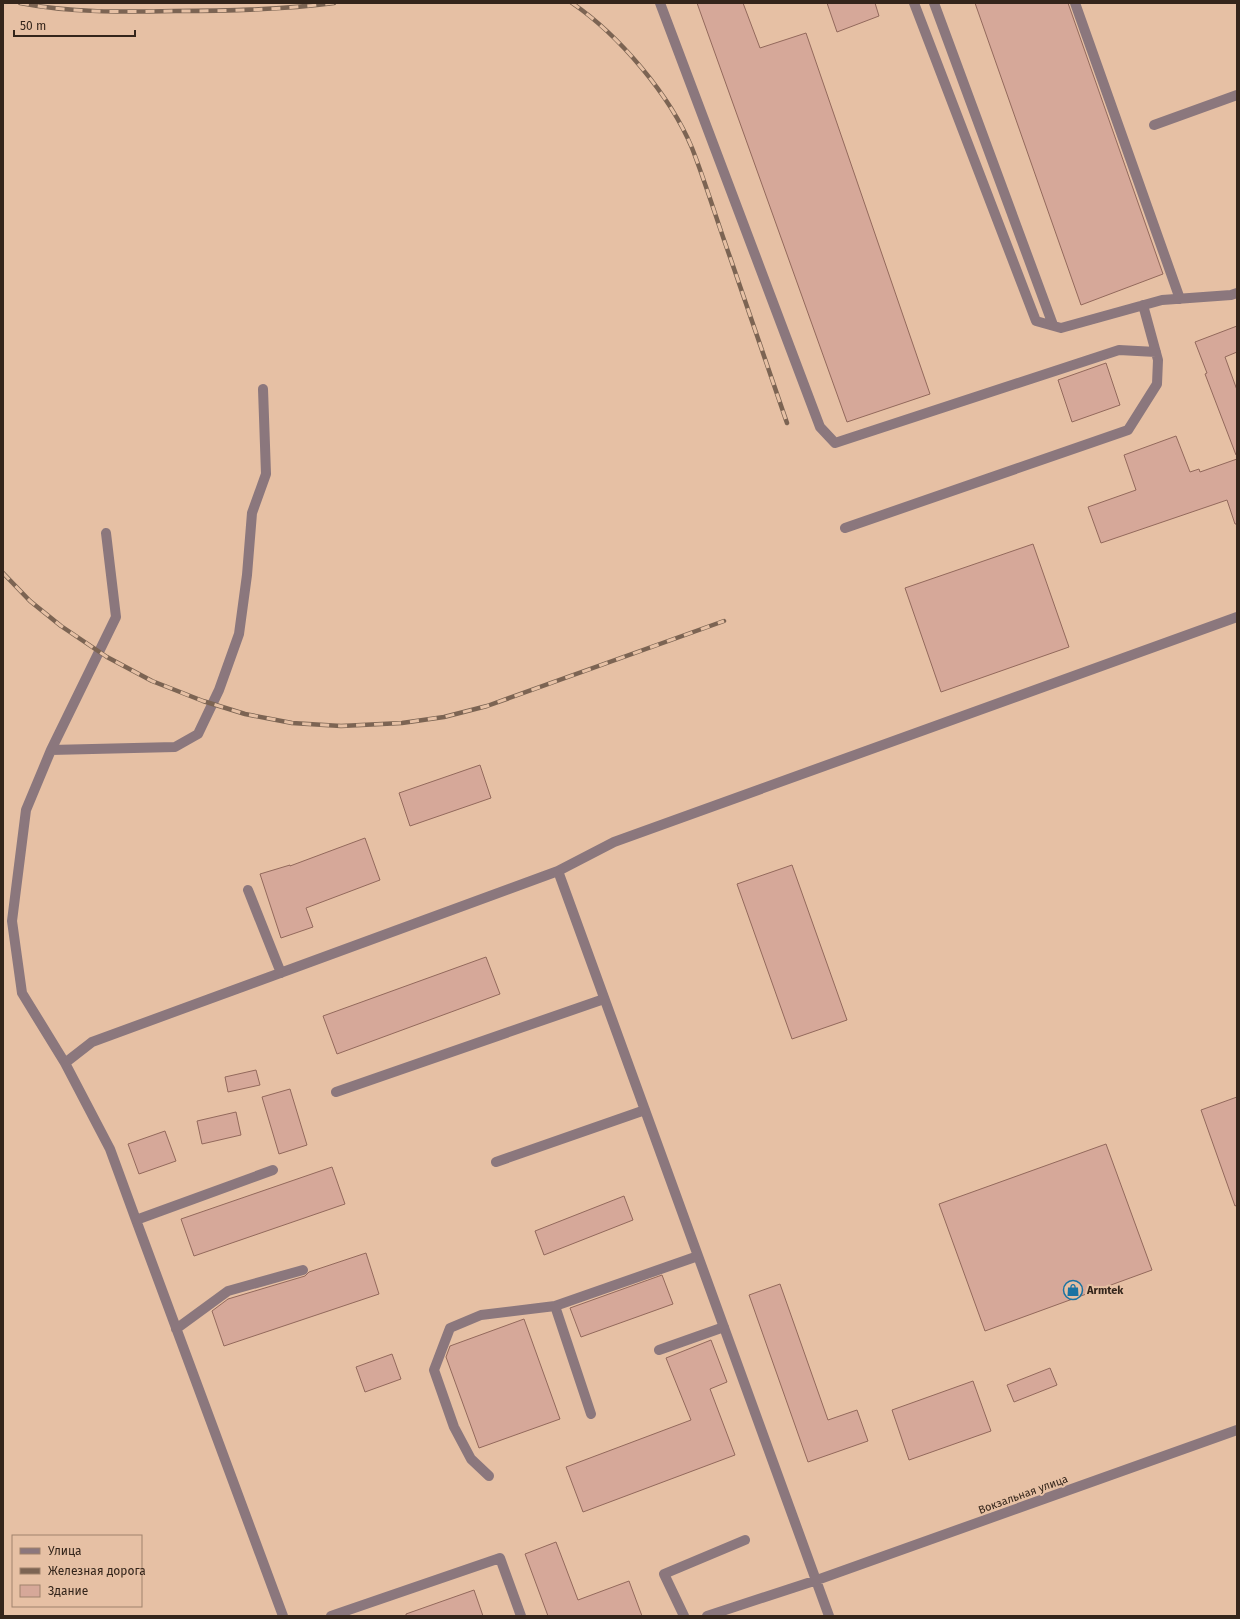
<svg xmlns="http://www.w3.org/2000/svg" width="1240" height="1619" font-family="'Fira Sans',sans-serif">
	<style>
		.building { fill: #d6a899; stroke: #93695c }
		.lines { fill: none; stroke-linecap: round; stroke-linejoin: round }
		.minor { stroke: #8b777d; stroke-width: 10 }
		.rail-casing { stroke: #7c6453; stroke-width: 4.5 }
		.rail { stroke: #e6c0a4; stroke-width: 3; stroke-dasharray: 9; stroke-linecap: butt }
		.labels { text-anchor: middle; stroke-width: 4; stroke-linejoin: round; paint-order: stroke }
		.poi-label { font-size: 11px; font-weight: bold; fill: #34251b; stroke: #e6c0a4; text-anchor: start }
		.street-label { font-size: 11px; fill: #34251b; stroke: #e6c0a4 }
	</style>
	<rect width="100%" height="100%" fill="#e6c0a4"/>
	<path class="building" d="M697,3H743L760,48L806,33L930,394L847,422Z
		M827,3H875L879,16L837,32Z
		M975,3H1068L1163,274L1081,305Z
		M1237,326V352L1225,357L1237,390V455H1236L1205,374L1207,373L1195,342Z
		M1106,363L1120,405L1072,422L1058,380Z
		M1176,436L1190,472L1199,469L1200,472L1237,459V524H1235L1227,500L1101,543L1088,507L1136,490L1124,455Z
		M1033,544L1069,647L941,692L905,588Z
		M480,765L491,798L410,826L399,793Z
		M365,838L380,880L306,908L313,927L281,938L260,874L290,865V866Z
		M792,865L847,1020L792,1039L737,884Z
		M486,957L500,994L337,1054L323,1016Z
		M256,1070L260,1085L228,1092L225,1077Z
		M290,1089L307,1145L279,1154L262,1097Z
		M1237,1097V1205L1235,1206L1201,1110Z
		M236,1112L241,1135L202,1144L197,1121Z
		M165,1131L176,1161L139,1174L128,1144Z
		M1106,1144L1152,1270L985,1331L939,1204Z
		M332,1167L345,1204L194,1256L181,1219Z
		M624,1196L633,1220L544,1255L535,1231Z
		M366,1253L379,1294L224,1346L212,1311L228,1299L305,1276L309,1272Z
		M662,1275L673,1304L581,1337L570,1308Z
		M780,1284L828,1420L857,1410L868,1441L808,1462L749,1295Z
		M524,1319L560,1419L479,1448L446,1357L450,1346Z
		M711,1340L727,1382L710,1389L735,1455L583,1512L566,1467L691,1420L666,1358Z
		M392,1354L401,1379L365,1392L356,1367Z
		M1050,1368L1057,1385L1014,1402L1007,1385Z
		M973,1381L991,1431L909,1460L892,1410Z
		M556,1542L578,1600L629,1581L642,1616H548L525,1554Z
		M474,1590L483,1616H406V1614Z"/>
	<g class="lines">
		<path class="minor" d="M660,3L820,427L835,443L1119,350L1156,352
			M914,3L1036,321L1061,328L1162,300L1231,295L1237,293
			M934,3L1053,325
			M1075,3L1180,299
			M1154,125L1237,95
			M845,528L1128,430L1157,384L1158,360L1143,305
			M51,750L116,617L106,533
			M248,890L281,973
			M65,1063L22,993L12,921L26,810L51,750L175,747L198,734L219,690L239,634L247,575L252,513L266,474L263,389
			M336,1092L604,999
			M496,1162L645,1110
			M273,1170L136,1220L110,1149L65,1063L92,1042L558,871
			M136,1220L283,1616
			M176,1329L228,1291L303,1270
			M659,1350L724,1327
			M591,1414L555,1306L698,1256
			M489,1476L471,1459L454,1427L434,1370L450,1328L481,1315L555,1306
			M331,1616L500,1558L521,1616
			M684,1616L664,1574L745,1540
			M707,1616L817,1580L1237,1430
			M829,1616L558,871L614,842L1237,617"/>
		<defs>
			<path id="rail" d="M20,3C71,13 123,12 175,11C228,11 281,10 334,3
				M572,3C619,35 670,95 692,148C706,184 717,221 730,257C749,312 768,368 787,423
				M3,573L30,601L61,626L107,657L152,681L203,701L245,714L292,723L341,726L402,723L444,717L487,706L724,621"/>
		</defs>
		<use href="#rail" class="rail-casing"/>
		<use href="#rail" class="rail"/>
	</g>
	<defs>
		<symbol id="shop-ring" viewBox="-11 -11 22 22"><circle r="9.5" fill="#e6c0a4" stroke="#1a73a2" stroke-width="1.5"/><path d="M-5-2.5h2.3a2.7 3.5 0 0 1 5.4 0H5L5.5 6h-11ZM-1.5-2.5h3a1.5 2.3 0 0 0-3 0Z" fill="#1a73a2"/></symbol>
	</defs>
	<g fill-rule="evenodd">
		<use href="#shop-ring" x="1062" y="1279" width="22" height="22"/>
	</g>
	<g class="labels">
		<g class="poi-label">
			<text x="1087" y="1294">Armtek</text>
		</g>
		<g class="street-label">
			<text transform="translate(1023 1494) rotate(-20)" y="4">Вокзальная улица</text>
		</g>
	</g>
	<rect width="1240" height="1619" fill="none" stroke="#34251b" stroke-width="8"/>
	<rect x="12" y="1535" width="130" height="72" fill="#e6c0a4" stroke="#9f826d"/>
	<rect x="20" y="1548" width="20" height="6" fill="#8b777d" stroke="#9f826d"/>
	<text x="48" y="1555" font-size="12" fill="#34251b">Улица</text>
	<rect x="20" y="1568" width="20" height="6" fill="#7c6453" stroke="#9f826d"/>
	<text x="48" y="1575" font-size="12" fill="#34251b">Железная дорога</text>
	<rect x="20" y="1585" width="20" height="12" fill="#d6a899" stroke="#9f826d"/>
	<text x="48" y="1595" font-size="12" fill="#34251b">Здание</text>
	<path d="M14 30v6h121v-6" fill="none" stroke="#34251b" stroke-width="2"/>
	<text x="20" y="30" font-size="12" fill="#34251b" stroke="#e6c0a4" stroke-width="3" paint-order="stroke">50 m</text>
</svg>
